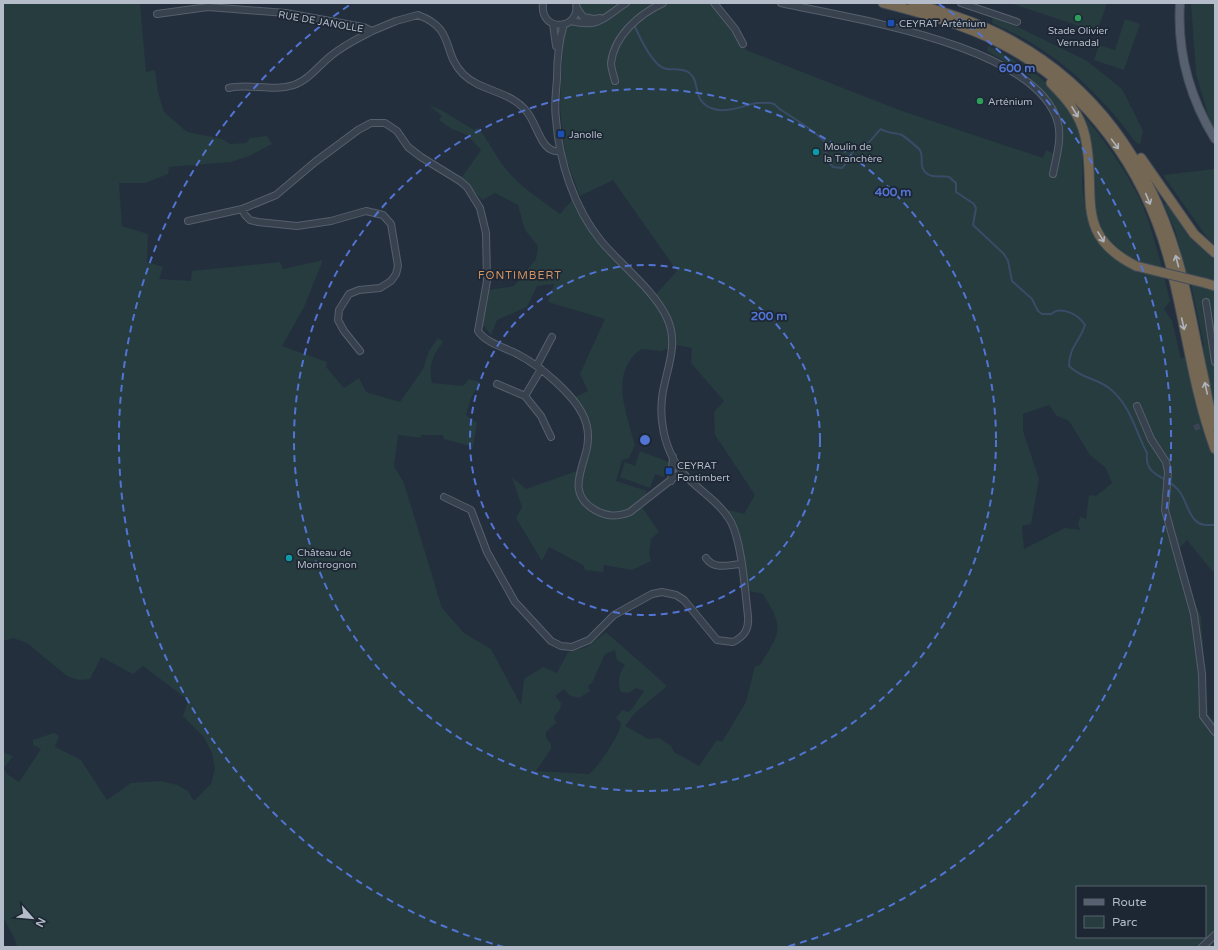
<svg xmlns="http://www.w3.org/2000/svg" width="1218" height="950" font-family="'Varela Round',sans-serif">
	<style>
		.green { fill: #263c3f; fill-rule: evenodd }
		.lines { fill: none; stroke-linecap: round; stroke-linejoin: round }
		.stream { stroke: #394c67; stroke-width: 2 }
		.minor-tunnel { stroke: #3a4453; stroke-width: 6; stroke-dasharray: 6 3; stroke-linecap: butt }
		.minor-casing { stroke: #565f6c; stroke-width: 8 }
		.major-casing { stroke: #414a57; stroke-width: 10 }
		.highway-casing { stroke: #434c59; stroke-width: 11 }
		.minor { stroke: #38414e; stroke-width: 6 }
		.major { stroke: #56606e; stroke-width: 8 }
		.highway { stroke: #746855; stroke-width: 9 }
		.highway-bridge-casing { stroke: #434c59; stroke-width: 11; stroke-linecap: butt }
		.highway-bridge { stroke: #746855; stroke-width: 9 }
		.oneway { stroke: #aeb4bd }
		.ring { fill: none; stroke: #5274d3; stroke-width: 2; stroke-dasharray: 7 5 }
		.leisure-dot { fill: #2e9e5b; stroke: #1d2633; stroke-width: 1.5 }
		.transit-dot { fill: #1a4fb4; stroke: #1d2633; stroke-width: 1.5 }
		.culture-dot { fill: #0f9aa8; stroke: #1d2633; stroke-width: 1.5 }
		.labels { text-anchor: middle; stroke-width: 3.5; stroke-linejoin: round; paint-order: stroke }
		.street-label { font-size: 10px; fill: #b4bcc9; stroke: #1d2633 }
		.poi-label { font-size: 10px; fill: #b4bcc9; stroke: #1d2633; text-anchor: start }
		.neighbourhood-label { font-size: 11px; letter-spacing: 1px; fill: #d59563; stroke: #1d2633 }
		.centre { fill: #5274d3; stroke: #1d2633; stroke-width: 2 }
		.ring-label { font-size: 12px; text-anchor: middle; font-weight: bold; fill: #5274d3; stroke: #1d2633; stroke-width: 3.5; stroke-linejoin: round; paint-order: stroke }
	</style>
	<rect width="100%" height="100%" fill="#242f3e"/>
	<path class="green" d="M3,3H140L146,72L155,70L158,92L164,112L187,132L222,139L230,144L246,143L250,138L267,136L272,144L249,156L231,162L169,167L168,174L145,183H119L122,226L148,234L147,262L163,267L159,279L191,281L192,271L280,262L283,269L323,260L304,307L282,346L327,362L326,367L344,388L359,378L366,392L400,402L423,369L429,351L438,338L443,342C432,357 428,365 432,383L463,386L469,379L480,382L471,398L466,415L477,423L473,447L444,439L443,435H420L422,438L398,435L394,466L404,483L442,608L464,633L491,649L521,705L524,679L543,667L557,673L568,652L587,647L606,632L667,686L635,713L625,726L648,739L659,738L671,746L674,752L699,766L717,740L722,742L746,702L755,666L760,665C780,632 785,629 763,594L749,591L739,536L725,509L744,514L755,495L715,435L714,412L724,401L691,363L692,348L676,345L661,351L641,349C609,372 626,413 635,445L629,458L622,460L616,481L647,491L642,507L659,532L651,539L649,553L651,561L632,570L604,565L603,572L585,570L583,565L549,547L542,561L516,518L522,507L512,477L526,489L577,471L589,428L574,398L588,391L580,374L605,319L548,302L554,284L537,286L527,307L497,320L491,335L482,324L489,290L514,286L536,259L538,246L525,230L518,205L495,193L482,200L462,177L481,150L467,135L450,128L439,120L442,116L429,105L441,110L474,130L478,128C488,139 493,152 502,164C516,184 540,199 560,214L572,200L577,211L656,294L677,271L613,180L580,196L565,156L560,107L563,39L575,3H710L746,50L899,110L1043,158L1046,150L1054,154L1059,119L1051,101L1028,81L1031,77L987,51L988,46C1022,63 1059,85 1075,120C1084,138 1082,161 1082,180C1083,214 1096,252 1129,267C1139,272 1153,274 1164,277L1170,301L1164,309L1172,321L1181,359L1204,346L1191,284L1215,290V572L1212,571L1187,540L1179,549L1193,599L1201,616L1208,714L1215,723V947H17L15,939L3,917V752L13,756L4,768L7,774L19,782L41,749L33,745V740L54,733L59,736L55,747L81,760L107,800L131,783L162,781L177,785L188,791L194,801L211,784L215,769L212,753L203,736L183,716L188,700L143,666L133,674L101,657L90,679L79,680L67,676L27,643L13,638L3,641ZM1049,405L1057,416L1069,421L1090,455L1106,468L1112,483L1096,496L1089,495L1086,519L1080,517L1078,524L1080,530L1065,528L1024,549L1022,526L1031,524L1039,479L1023,431V414ZM615,650L617,660L625,665C619,672 617,683 621,692C627,693 631,694 635,688L644,691L632,709L628,712L622,710L616,718L621,723C621,733 598,768 589,774L536,771L551,749V744L546,738V732L556,723L554,717L560,709L561,703L555,696L564,689L569,695L579,698L590,691L588,686L592,683L605,654ZM1077,887H1205V937H1077Z
		M1010,3H1107L1097,32Z
		M1191,3H1215V138L1196,74Z
		M993,17L1018,27L1087,61L1122,89L1143,131L1140,145C1133,141 1129,133 1124,127C1115,115 1104,103 1093,92C1065,63 1030,39 992,23Z
		M1125,19L1140,24L1124,70L1094,60L1099,45L1115,50Z
		M1081,112C1105,141 1127,171 1143,206C1151,226 1156,247 1162,267C1150,265 1135,263 1124,256C1087,232 1086,155 1079,114Z
		M1215,169V245L1206,236L1163,175Z
		M1167,203L1190,238L1215,260V281L1187,274L1175,230L1164,205Z
		M640,451L669,462L664,477L655,474L650,488L620,477L625,462L635,466Z"/>
	<g class="lines">
		<path class="stream" d="M635,27C640,38 654,68 667,69C674,70 681,68 688,72C702,80 690,102 714,109C727,113 743,106 756,103C761,103 769,102 774,104C777,106 779,109 781,110C797,120 812,129 825,142L826,159L833,167L842,168C848,163 849,156 854,150C859,145 864,146 868,143C873,139 876,133 881,129C888,134 895,132 902,135C904,136 917,147 919,149C925,155 918,165 925,172C932,179 941,175 949,177C951,178 954,182 956,183V192L974,204L976,208L973,225L1004,254L1008,261L1012,281L1032,299L1038,311L1042,314H1051C1061,305 1079,315 1085,325C1080,341 1069,347 1069,366C1082,379 1094,377 1109,388C1130,404 1135,430 1147,453C1144,478 1168,475 1180,492C1186,501 1188,513 1195,520C1200,526 1208,525 1215,525"/>
		<path class="minor-tunnel" d="M1194,428L1210,423"/>
		<defs>
			<path id="minor" d="M543,3C539,33 581,31 576,3
				M714,3L735,29L743,44
				M781,3C848,18 1038,45 1058,123C1062,139 1056,158 1053,174
				M961,3L1017,22
				M577,8L583,17L594,19L600,18
				M157,14L208,7L286,13L363,27L372,31L396,21L418,15C456,29 441,51 463,74C481,92 510,90 527,112C538,125 541,154 560,151
				M571,21C600,28 603,18 626,3
				M553,24L556,46
				M615,81C614,76 611,69 611,63C614,36 639,14 663,3
				M229,88C250,83 273,92 294,85C309,80 320,64 332,55C344,45 359,38 372,31
				M242,209L245,215L250,220L258,222L297,226L331,221L366,211L383,215L391,224L398,266L396,274L391,281L380,288L359,290L349,294L339,310L338,320L344,331L360,351
				M188,221L242,209L276,195L315,162L358,130L371,123H385L397,131L408,147L421,157L460,181L467,187L480,208L486,233L487,281L478,331C487,344 505,347 519,355C540,366 573,394 583,415C588,425 589,437 587,448C582,471 567,494 595,510C607,517 617,517 630,512L681,472
				M1206,302L1215,362
				M537,365L552,337
				M497,384L525,396L541,369
				M525,396L541,416L551,437
				M1137,406L1151,439L1166,462L1168,472L1165,510L1194,614L1202,674L1203,716L1215,732
				M671,481L673,457
				M444,497L471,510L487,552L515,602L551,641L561,646L572,647L589,640L614,615L652,594L662,592L676,595L684,600L717,640L733,642C745,636 749,629 748,616C745,591 742,543 731,522C720,502 698,490 683,473C673,463 665,442 663,428C661,418 661,408 662,398C665,371 680,346 667,318C655,291 620,264 601,241C574,208 559,161 556,119C554,106 556,92 557,79C557,60 558,43 564,24
				M706,558C714,570 728,565 741,564
				M1202,947L1215,935"/>
			<path id="major" d="M1180,3C1177,51 1190,98 1215,139"/>
			<path id="highway" d="M883,3C922,13 963,24 1000,43C1087,88 1146,170 1170,264C1186,325 1193,389 1215,449
				M913,3C943,12 973,21 1001,35C1094,82 1149,162 1178,261C1189,299 1195,340 1204,379C1207,395 1209,411 1215,426
				M1051,83C1066,98 1080,114 1085,136C1098,192 1071,234 1136,266
				M1141,158L1194,234L1215,253
				M1205,283L1215,286"/>
		</defs>
		<use href="#minor" class="minor-casing"/>
		<use href="#major" class="major-casing"/>
		<use href="#highway" class="highway-casing"/>
		<use href="#minor" class="minor"/>
		<use href="#major" class="major"/>
		<use href="#highway" class="highway"/>
		<defs>
			<path id="highway-bridge" d="M1136,266L1205,283"/>
		</defs>
		<use href="#highway-bridge" class="highway-bridge-casing"/>
		<use href="#highway-bridge" class="highway-bridge"/>
	</g>
	<defs><path id="oneway-shaft" d="M-6 0H5M1.5-3L5.5 0L1.5 3" fill="none" stroke-width="1.6" stroke-linecap="round" stroke-linejoin="round"/></defs>
	<g class="oneway">
		<use href="#oneway-shaft" transform="translate(1075 112) rotate(59)"/>
		<use href="#oneway-shaft" transform="translate(1115 144) rotate(54)"/>
		<use href="#oneway-shaft" transform="translate(1148 199) rotate(67)"/>
		<use href="#oneway-shaft" transform="translate(1101 237) rotate(59)"/>
		<use href="#oneway-shaft" transform="translate(1177 261) rotate(-105)"/>
		<use href="#oneway-shaft" transform="translate(1183 324) rotate(77)"/>
		<use href="#oneway-shaft" transform="translate(1206 388) rotate(-102)"/>
	</g>
	<g class="ring">
		<circle cx="645" cy="440" r="175"/>
		<circle cx="645" cy="440" r="351"/>
		<path d="M504 947A526 526 0 0 1 351 4M939 4A526 526 0 0 1 786 947"/>
	</g>
	<g class="leisure-dot">
		<circle cx="1078" cy="18" r="4"/>
		<circle cx="980" cy="101" r="4"/>
	</g>
	<g class="transit-dot">
		<rect x="887" y="19" width="8" height="8" rx="2"/>
		<rect x="557" y="130" width="8" height="8" rx="2"/>
		<rect x="665" y="467" width="8" height="8" rx="2"/>
	</g>
	<g class="culture-dot">
		<circle cx="816" cy="152" r="4"/>
		<circle cx="289" cy="558" r="4"/>
	</g>
	<g class="labels">
		<g class="street-label">
			<text transform="translate(321 21) rotate(10)" y="4">RUE DE JANOLLE</text>
		</g>
		<g class="poi-label">
			<text x="899" y="27">CEYRAT Arténium</text>
			<text x="1078" y="34" text-anchor="middle">Stade Olivier<tspan x="1078" dy="12">Vernadal</tspan></text>
			<text x="988" y="105">Arténium</text>
			<text x="569" y="138">Janolle</text>
			<text x="824" y="150">Moulin de<tspan x="824" dy="12">la Tranchère</tspan></text>
			<text x="677" y="469">CEYRAT<tspan x="677" dy="12">Fontimbert</tspan></text>
			<text x="297" y="556">Château de<tspan x="297" dy="12">Montrognon</tspan></text>
		</g>
		<g class="neighbourhood-label">
			<text x="520" y="279">FONTIMBERT</text>
		</g>
	</g>
	<circle cx="645" cy="440" r="6" class="centre"/>
	<g class="ring-label">
		<text x="1017" y="72">600 m</text>
		<text x="893" y="196">400 m</text>
		<text x="769" y="320">200 m</text>
	</g>
	<rect width="1218" height="950" fill="none" stroke="#b4bcc9" stroke-width="8"/>
	<rect x="1076" y="886" width="130" height="52" fill="#1d2633" stroke="#59626f"/>
	<rect x="1084" y="899" width="20" height="6" fill="#56606e" stroke="#59626f"/>
	<text x="1112" y="906" font-size="12" fill="#b4bcc9">Route</text>
	<rect x="1084" y="916" width="20" height="12" fill="#263c3f" stroke="#59626f"/>
	<text x="1112" y="926" font-size="12" fill="#b4bcc9">Parc</text>
	<g transform="translate(32 918) rotate(117)" stroke="#1d2633" stroke-width="3" paint-order="stroke">
	<path d="M0-3L7 15L0 10L-7 15Z" fill="#b4bcc9"/>
	<text y="-6" font-size="11" font-weight="bold" text-anchor="middle" fill="#b4bcc9">N</text>
	</g>
</svg>
